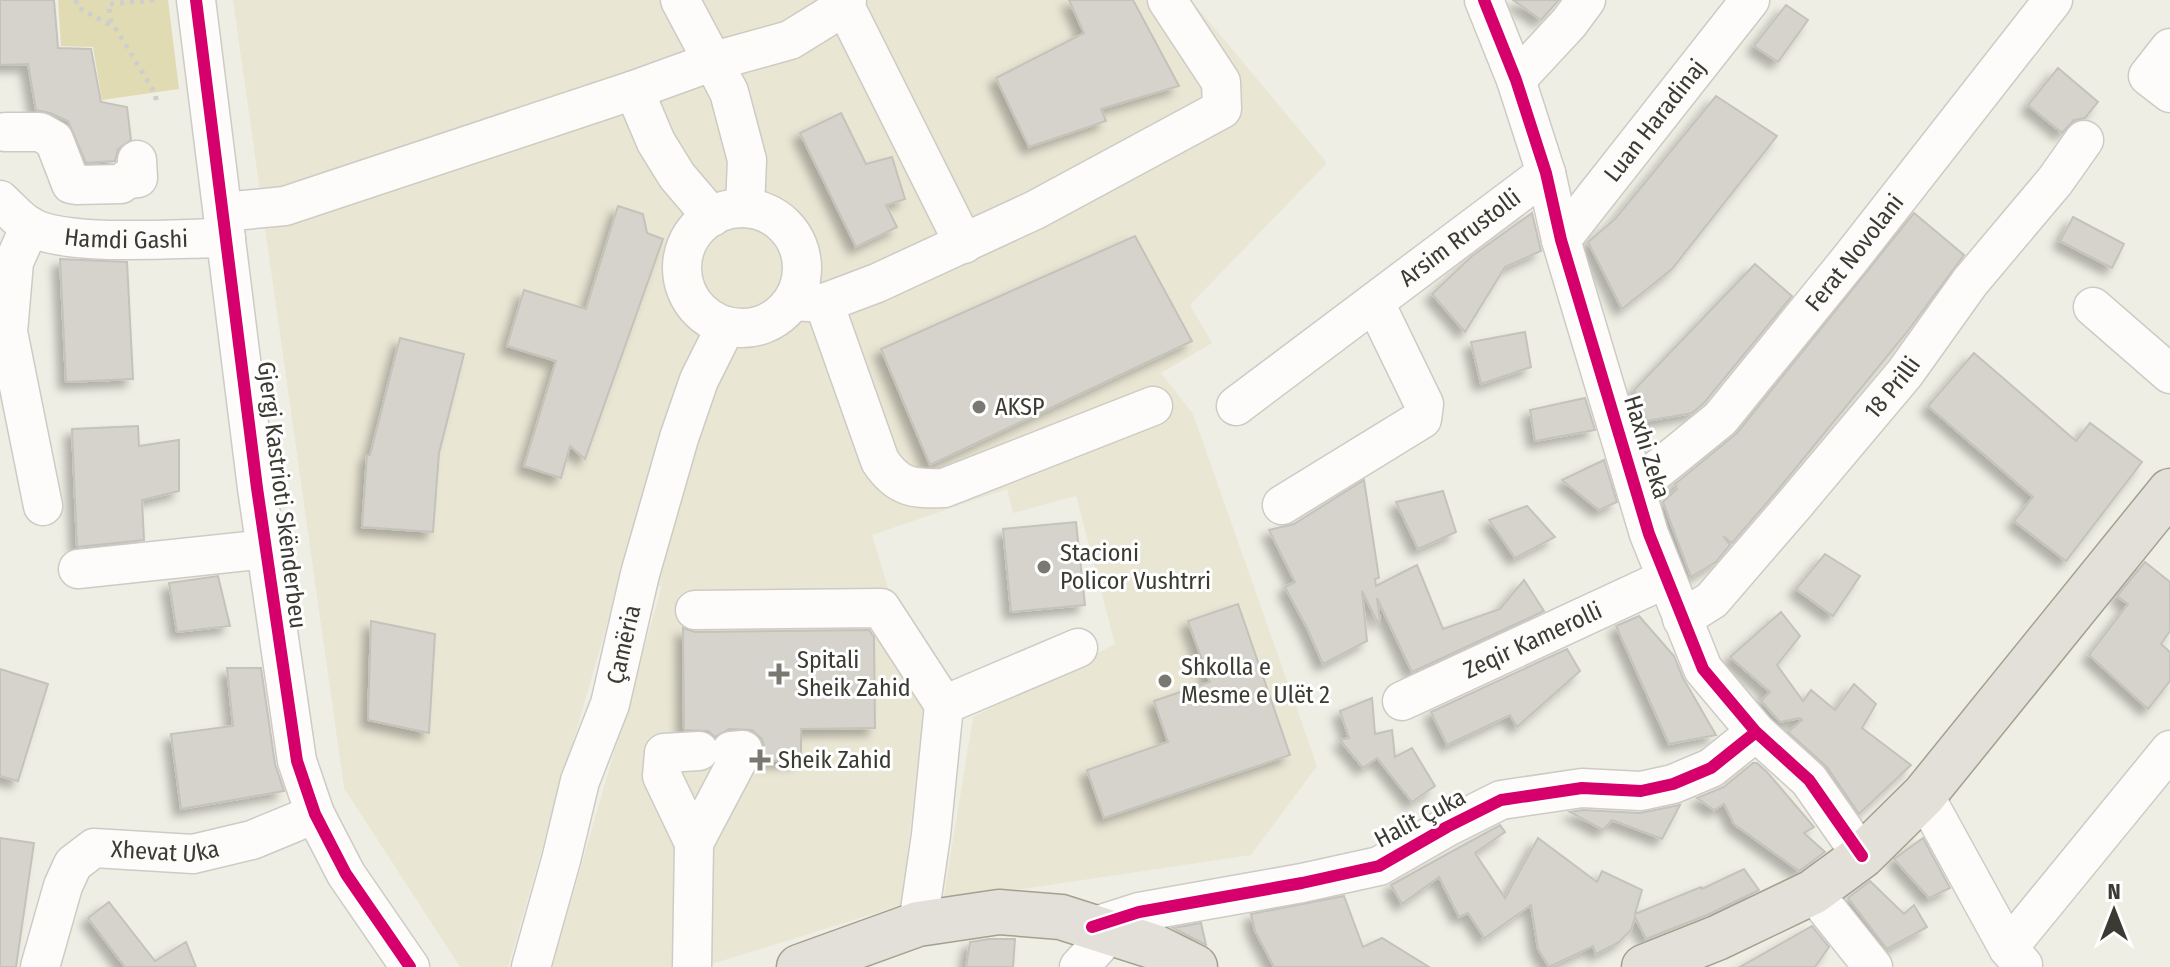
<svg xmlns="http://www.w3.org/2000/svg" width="2170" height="967" font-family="'Fira Sans Condensed',sans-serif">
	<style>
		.built { fill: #e9e6d4 }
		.green { fill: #e1dbb4 }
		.building { fill: #d5d3cc; stroke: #c4c3bb; stroke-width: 2; filter: url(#shadow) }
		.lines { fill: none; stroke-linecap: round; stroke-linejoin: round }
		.minor-casing { stroke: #cdcbc4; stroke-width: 41 }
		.major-casing { stroke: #a4a08f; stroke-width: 47 }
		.path { stroke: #cececb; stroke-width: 5; stroke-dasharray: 4 6; stroke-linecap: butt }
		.minor { stroke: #fdfcfb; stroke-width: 38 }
		.major { stroke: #e2e0d8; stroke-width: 44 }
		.cycleway-casing { stroke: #fff; stroke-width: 17 }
		.cycleway { stroke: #d6006c; stroke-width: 12 }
		.poi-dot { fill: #7a7971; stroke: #fff; stroke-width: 3 }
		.labels { text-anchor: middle; stroke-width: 6; stroke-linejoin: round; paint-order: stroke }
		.street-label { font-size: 24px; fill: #3b3a33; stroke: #fff }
		.poi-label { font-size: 24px; fill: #3b3a33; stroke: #fff; text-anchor: start }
	</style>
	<defs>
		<filter id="shadow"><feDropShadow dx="-7" dy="7" stdDeviation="4" flood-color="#0004"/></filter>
	</defs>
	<rect width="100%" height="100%" fill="#efeee4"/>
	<path class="built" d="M233,0H1191L1327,163L1190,305L1212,343L1161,373L1193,414L1317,766L1251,855L943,901L973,717L1115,644L1076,496L1013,513L1007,489L872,535L924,707L902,905L702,967H552L662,586L617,590L508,967H460L344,788Z"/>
	<path class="green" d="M58,0H168L179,89L102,100L93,47L61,46Z"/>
	<path class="building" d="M0,0H54L58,48L91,49L101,102L127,107L131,140L118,149L115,161L86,163L68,121L50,113L36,110L28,64L0,65Z
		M1069,0H1133L1179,86L1101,109L1106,121L1029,147L996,78L1084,33Z
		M1513,0H1559L1541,20Z
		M1786,5L1808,20L1778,62L1754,46Z
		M2058,68L2098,102L2085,118L2074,120L2062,133L2028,105Z
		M1716,96L1777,136L1672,269L1622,309L1588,242L1615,219Z
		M841,113L866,164L892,157L905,199L886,205L897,227L856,247L800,133Z
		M618,206L643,214L647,233L663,239L585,459L570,446L561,478L524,466L556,361L507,346L524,290L586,309Z
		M1532,213L1541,251L1505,267L1465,332L1432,294L1472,256Z
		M1914,213L1964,255L1907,332L1777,491L1732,543L1723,536L1730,545L1716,562L1691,577L1663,502L1677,489L1675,484L1737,433Z
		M2073,217L2124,244L2112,268L2060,241Z
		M1135,236L1192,341L930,465L881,349Z
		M60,259L127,262L133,379L66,382Z
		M1755,264L1792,296L1704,403L1692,413L1647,421L1634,390Z
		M1525,332L1531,367L1481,384L1471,342Z
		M400,338L464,354L439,453L433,532L362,527L367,455H370Z
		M1974,353L2076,441L2090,423L2142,462L2066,561L2014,521L2033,497L1928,406Z
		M1585,398L1595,430L1535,441L1530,410Z
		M138,426L139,446L179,440V491L142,500L144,540L77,547L72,429Z
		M1604,460L1617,502L1599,510L1562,480Z
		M1364,480L1379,578L1375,579L1376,586L1417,565L1443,629L1500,609L1524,580L1544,611L1412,672L1377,598L1380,622L1378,623L1362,591L1367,641L1323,664L1307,628L1285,587L1295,582L1269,530L1294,524Z
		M1443,491L1456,532L1418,549L1396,502Z
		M1527,506L1555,537L1515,558L1489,520Z
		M1076,522L1085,605L1011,612L1003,529Z
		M1825,554L1860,576L1833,616L1796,589Z
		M2145,562L2170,582V631L2161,644L2170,652V681L2148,709L2089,655L2128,604L2117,596Z
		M218,576L230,626L177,632L169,583Z
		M1238,604L1290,755L1104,818L1087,770L1168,742L1154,701L1210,682L1188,621Z
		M1781,612L1800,636L1777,665L1803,701L1811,690L1835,710L1854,684L1876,704L1862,728L1911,765L1859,814L1827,767L1788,732L1802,720L1800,718L1780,722L1761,701L1770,692L1730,657Z
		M1639,616L1674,656L1683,678L1716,735L1669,744L1616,626Z
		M371,621L435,634L429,733L368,720Z
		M683,628L695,632L869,630L874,637L875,728L801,729V760L762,761L765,750L762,739L752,730L729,729L715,737L708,731L684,730Z
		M1567,649L1580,671L1517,727L1510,715L1447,745L1431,712Z
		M227,668H261L275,764L284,791L181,809L171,734L233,726Z
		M0,669L48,684L18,781L0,776Z
		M1372,698L1375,734L1392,730L1395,757L1412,748L1435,786L1412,802L1377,758L1363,768L1340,740L1349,738L1340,711Z
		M1753,763H1757L1767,772L1814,827L1804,833L1825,852L1799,871L1734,824L1724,804L1714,810L1697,798L1724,787Z
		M1680,805L1662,839L1612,820L1603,830L1570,812L1583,810L1640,813Z
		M1500,825L1505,832L1475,853L1505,898L1538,838L1597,882L1602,871L1642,890L1635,914L1701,887L1702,889L1744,869L1759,890L1707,915L1646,939L1635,917L1631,930L1618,943L1596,954L1593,946L1549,967L1538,949L1531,905L1482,940L1484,937L1468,913L1459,917L1439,877L1402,904L1391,885Z
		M0,838L34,843L16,967H0Z
		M1923,838L1950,888L1929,898L1894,859Z
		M1870,881L1904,914L1914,905L1927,927L1887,949L1848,898Z
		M1344,896L1363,947L1382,938L1429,967H1274L1255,931L1251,914Z
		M109,902L155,961L186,942L196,967H125L88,918Z
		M1201,923L1206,945L1173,928Z
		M1812,926L1829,947L1815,967H1740Z
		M989,939H1015L1013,967H966L970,942Z"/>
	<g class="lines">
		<defs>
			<g id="minor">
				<path d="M196,0L257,488L297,761L315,814L346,874L410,967"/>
				<path d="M680,0L729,92L747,160L745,208"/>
				<path d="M1484,0L1516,80L1546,173L1561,240L1649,534L1703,669L1756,732L1809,780L1862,856"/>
				<path d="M845,6L964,244"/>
				<path d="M2170,48L2148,76L2170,93"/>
				<path d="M1516,80L1569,23L1586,0"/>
				<path d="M634,90L656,142L677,176L712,217"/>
				<path d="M5,132H40L54,140L71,184L77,185L121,184L127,179L138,178L137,160"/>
				<path id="s1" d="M0,200C10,209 20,222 33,228C73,247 179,238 226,238"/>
				<circle cx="742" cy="268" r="60"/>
				<path d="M223,212L285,206L634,90L714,61L790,40L845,6L847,0"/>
				<path d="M30,226L14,262L8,332L43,506"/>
				<path id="s2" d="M1561,240L1750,0"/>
				<path d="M793,301L824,303L877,283L1035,210L1222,109L1221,82L1167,0"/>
				<path d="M824,303L880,461C898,488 913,489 944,488L1153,406"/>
				<path d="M2093,307L2170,374"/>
				<path id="s3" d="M1236,406L1546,173"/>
				<path id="s4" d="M1636,487L1720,419L1851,258L2053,0"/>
				<path d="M1282,505L1422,419L1424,404L1375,303"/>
				<path d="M78,569L266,549"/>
				<path d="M695,610L881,608L944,705L931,835L918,924"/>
				<path id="s5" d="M1682,619L1712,600L1794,505L1905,373L1970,282L2055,181L2084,140"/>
				<path id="s6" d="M1402,701L1665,579"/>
				<path d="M944,705L1078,648"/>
				<path d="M1924,795L2008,948L2023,965"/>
				<path d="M694,843L662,776L664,753L699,751"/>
				<path d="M1813,892L1873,967"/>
				<path d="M1092,927L1139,912L1302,883L1379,866L1447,827L1501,800L1582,788L1641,791L1673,784L1711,768L1756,732"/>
				<path d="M2008,948L2170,750"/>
				<path id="s7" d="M40,967L63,886L73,864L94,848L193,854L252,840L315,814"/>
				<path id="s8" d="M531,967L561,860L580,781L610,704L640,574L679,438L699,380L726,326"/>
				<path d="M692,967L694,843L743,750L731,751"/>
				<path d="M1079,967L1110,933"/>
			</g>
			<path id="major" d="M799,967L918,924L999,912L1061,917L1155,947L1195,967
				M1644,967L1717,938L1813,892L1862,856L1924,795L2170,491"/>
		</defs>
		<use href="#minor" class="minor-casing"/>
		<use href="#major" class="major-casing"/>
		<path class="path" d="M76,0L77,7L112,26
			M154,0L109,4L110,19L155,93L157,105"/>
		<use href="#minor" class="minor"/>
		<use href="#major" class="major"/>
		<defs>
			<path id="cycleway" d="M196,0L257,488L297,761L315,814L346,874L410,967
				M1484,0L1516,80L1546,173L1561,240L1649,534L1703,669L1756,732L1809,780L1862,856
				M1092,927L1139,912L1302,883L1379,866L1447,827L1501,800L1582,788L1641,791L1673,784L1711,768L1756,732"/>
		</defs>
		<use href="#cycleway" class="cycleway-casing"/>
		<use href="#cycleway" class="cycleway"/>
	</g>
	<g class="poi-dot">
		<circle cx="979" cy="407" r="8"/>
		<circle cx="1044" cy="567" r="8"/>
		<path d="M775 662h8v8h8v8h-8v8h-8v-8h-8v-8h8z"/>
		<circle cx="1165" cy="681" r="8"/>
		<path d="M756 748h8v8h8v8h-8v8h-8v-8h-8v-8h8z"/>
	</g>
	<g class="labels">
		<g class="street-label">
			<text dy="8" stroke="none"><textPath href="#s2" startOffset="152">Luan Haradinaj</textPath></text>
			<text dy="8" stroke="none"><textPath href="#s1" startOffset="138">Hamdi Gashi</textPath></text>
			<text dy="8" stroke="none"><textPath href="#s3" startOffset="280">Arsim Rrustolli</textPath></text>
			<text dy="8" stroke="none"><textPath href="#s4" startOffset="322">Ferat Novolani</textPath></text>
			<text dy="8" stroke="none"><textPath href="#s5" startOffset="314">18 Prilli</textPath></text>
			<text transform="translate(1647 447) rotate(73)" y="8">Haxhi Zeka</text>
			<text transform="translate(282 495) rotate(83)" y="8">Gjergj Kastrioti Skënderbeu</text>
			<text dy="8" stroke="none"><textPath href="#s6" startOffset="144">Zeqir Kamerolli</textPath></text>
			<text dy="8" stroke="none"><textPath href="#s8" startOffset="336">Çamëria</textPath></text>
			<text transform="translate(1420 818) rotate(-28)" y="8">Halit Çuka</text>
			<text dy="8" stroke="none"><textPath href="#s7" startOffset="206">Xhevat Uka</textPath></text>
		</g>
		<g class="poi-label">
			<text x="995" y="415">AKSP</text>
			<text x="1060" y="561">Stacioni<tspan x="1060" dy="28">Policor Vushtrri</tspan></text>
			<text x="797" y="668">Spitali<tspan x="797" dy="28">Sheik Zahid</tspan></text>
			<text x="1181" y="675">Shkolla e<tspan x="1181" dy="28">Mesme e Ulët 2</tspan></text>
			<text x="778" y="768">Sheik Zahid</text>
		</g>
	</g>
	<g transform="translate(2114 911)" stroke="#ffffff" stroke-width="6" paint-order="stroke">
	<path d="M0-6L14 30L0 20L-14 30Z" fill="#3b3a33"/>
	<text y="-12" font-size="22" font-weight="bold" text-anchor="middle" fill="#3b3a33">N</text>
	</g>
</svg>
